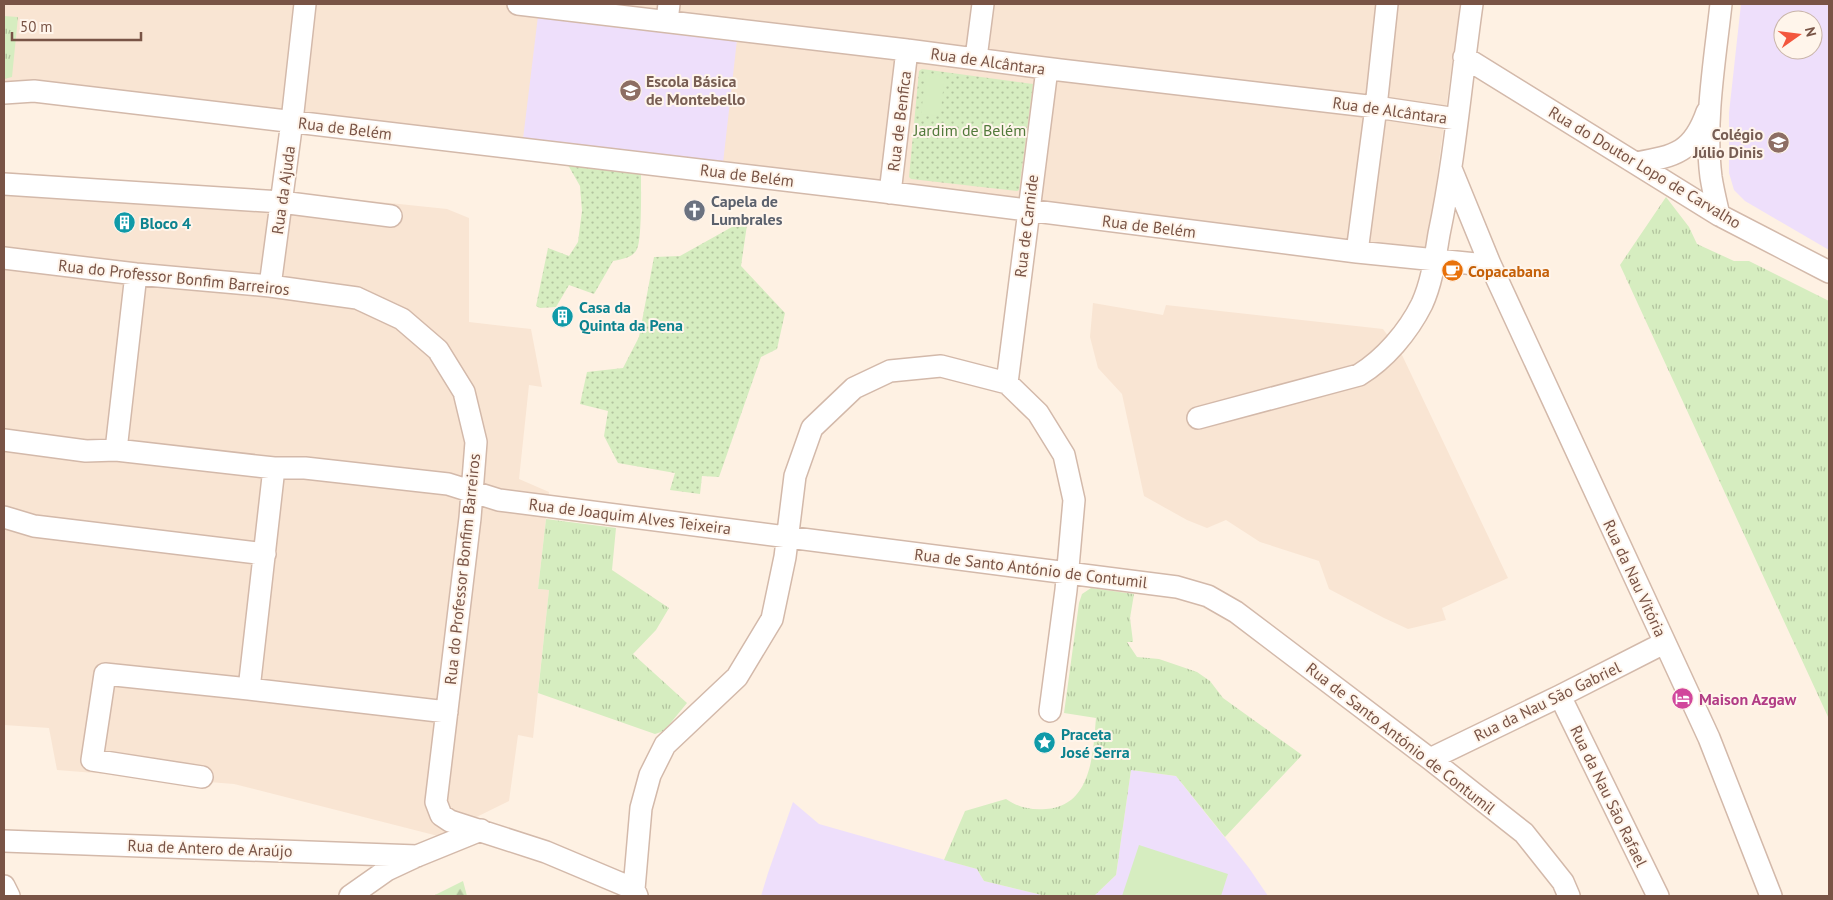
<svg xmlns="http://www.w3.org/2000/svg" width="1833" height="900" font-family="'PT Sans',sans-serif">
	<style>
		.residential { fill: #f9e5d3 }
		.education { fill: #eedffb; fill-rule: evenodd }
		.grass { fill: url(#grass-tufts) }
		.forest { fill: url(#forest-firs) }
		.park { fill: url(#park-dots) }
		.pitch { fill: #d6edc0 }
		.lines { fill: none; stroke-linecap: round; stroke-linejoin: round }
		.minor-casing { stroke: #d3b9aa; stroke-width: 24 }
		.minor { stroke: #fff; stroke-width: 21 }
		.labels { text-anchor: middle; stroke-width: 4; stroke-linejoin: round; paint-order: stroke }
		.street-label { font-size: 16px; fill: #795446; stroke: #fff5eb }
		.education-label { font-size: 16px; font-weight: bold; fill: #785e54; stroke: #fff5eb; text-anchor: start }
		.park-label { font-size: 16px; fill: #527a3b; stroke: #fff5eb }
		.worship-label { font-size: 16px; font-weight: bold; fill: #5b616d; stroke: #fff5eb; text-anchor: start }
		.culture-label { font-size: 16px; font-weight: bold; fill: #0d838f; stroke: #fff5eb; text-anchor: start }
		.food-label { font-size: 16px; font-weight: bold; fill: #c56008; stroke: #fff5eb; text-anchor: start }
		.hotel-label { font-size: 16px; font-weight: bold; fill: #b23c85; stroke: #fff5eb; text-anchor: start }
	</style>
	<defs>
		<pattern id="grass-tufts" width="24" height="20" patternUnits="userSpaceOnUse" patternTransform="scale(1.25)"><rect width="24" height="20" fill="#d6edc0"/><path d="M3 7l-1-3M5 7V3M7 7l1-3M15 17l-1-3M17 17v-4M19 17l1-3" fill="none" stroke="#b2c39e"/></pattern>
		<pattern id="forest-firs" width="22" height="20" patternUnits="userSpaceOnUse" patternTransform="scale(1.25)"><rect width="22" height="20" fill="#d6edc0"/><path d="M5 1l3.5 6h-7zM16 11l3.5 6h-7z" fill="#b2c39e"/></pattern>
		<pattern id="park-dots" width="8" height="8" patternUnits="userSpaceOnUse" patternTransform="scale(1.25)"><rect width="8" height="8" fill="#d6edc0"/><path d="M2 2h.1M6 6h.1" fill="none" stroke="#b2c39e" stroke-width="1.8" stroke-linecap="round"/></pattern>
	</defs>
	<rect width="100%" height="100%" fill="#fef1e3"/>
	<path class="residential" d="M4,4H1460L1427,252L4,81Z
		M4,172L265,190L447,209L469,218V322L531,329L542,387L529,385L519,479L549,492L538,589L549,590L533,738L518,735L509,801L438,836L234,784L57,770L49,728L4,725Z
		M1093,303L1163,315L1166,305L1383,329L1402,355L1508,578L1442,608L1446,620L1408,629L1384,618L1329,589L1319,561L1260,542L1226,520L1207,528L1187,520L1144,496L1122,394L1098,368L1090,337Z"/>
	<path class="education" d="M1741,4H1829V250L1745,201L1734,190L1729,173V113ZM1783,20H1813V50H1783Z
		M538,16L737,40L723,163L523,139Z
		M1131,770L1176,776L1249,868L1268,896H1094L1116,875Z
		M793,802L819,824L977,869L984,881L1046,896H761L768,873Z"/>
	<path class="grass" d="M4,16L18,17L12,77L4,79Z
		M1666,197L1689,227L1697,244L1734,261H1749L1829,301V719L1620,265Z
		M546,519L616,528L612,570L669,608L656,630L633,654L687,703L664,731L655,734L538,693L549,590L538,589Z
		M1091,588L1134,594L1130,618L1133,642H1127L1137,657L1159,659L1197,672L1210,681L1223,698L1302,755L1225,837L1176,776L1131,770L1116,875L1094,896H1046L984,881L977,869L944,860L965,811L1006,799C1020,808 1030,810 1046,809C1092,806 1093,753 1096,718L1064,713L1079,603L1082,594Z"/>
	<path class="forest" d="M463,881L467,896H433Z"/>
	<path class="park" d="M922,69L1033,84L1019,190L1017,191L911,179L909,177L919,71Z
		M568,165L641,174C641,187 642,240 637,249C633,258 622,259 613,261L594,294L569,285L556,307L540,308L536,306L548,248L569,256L578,242L582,211L580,186Z
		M748,218L741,266L785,313L777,349L761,357L719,477L702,476L700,494L670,490L675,473L618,463L604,436L608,411L580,404L587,372L623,368L639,337L654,257L680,256Z"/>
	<path class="pitch" d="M926,73L945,75L940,116L921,114Z
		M1139,845L1228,874L1221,896H1122Z"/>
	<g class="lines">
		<defs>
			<path id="minor" d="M518,4L907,50L1060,70L1376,107L1457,119
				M667,21L669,4
				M1464,57L1719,215L1829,272
				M976,58L983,4
				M4,93L34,91L877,191L1357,252L1476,264H1490
				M1636,163C1676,156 1693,152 1707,112
				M1452,171L1490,264L1709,738L1771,896
				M4,184L281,202L391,216
				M890,193L907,50
				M1719,215C1716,202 1713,190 1711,177C1704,122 1715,59 1721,4
				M1357,252L1376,107L1387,4
				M4,258L136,274L270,286L357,298L402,319L438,350L464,392L476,442L470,518L436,802L441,815L450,821L546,852L634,889
				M136,274L116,450L274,468L249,689L447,712
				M270,286L292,121L305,4
				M1007,383L1047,69
				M1198,418L1359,375C1385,359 1408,332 1422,304C1432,282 1435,258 1439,234C1455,158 1461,81 1472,4
				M4,440L86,451L116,450
				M274,468H305L448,484L499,500L1177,587L1208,596L1236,612L1430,759L1524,833L1563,882L1569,896
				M4,517L34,526L265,554
				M1560,696L1658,896
				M1430,759L1560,696L1664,643
				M202,777L92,760L105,674L249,689
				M4,841L417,856
				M4,886L9,896
				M350,896L387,870L417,856L481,830
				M637,896L634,889L641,808L650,775L665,745L737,677L772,619L785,557L795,476L812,428L854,388L890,371L941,366L1007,383L1038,413L1064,455L1074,500L1066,590L1050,711"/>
		</defs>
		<use href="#minor" class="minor-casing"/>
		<use href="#minor" class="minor"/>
	</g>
	<defs>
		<symbol id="school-disc" viewBox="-11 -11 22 22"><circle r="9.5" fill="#8d6e63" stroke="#fff5eb"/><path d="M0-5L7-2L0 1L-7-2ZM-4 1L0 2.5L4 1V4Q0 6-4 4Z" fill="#fff"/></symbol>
		<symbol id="church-disc" viewBox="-11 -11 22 22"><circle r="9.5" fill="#6b7280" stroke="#fff5eb"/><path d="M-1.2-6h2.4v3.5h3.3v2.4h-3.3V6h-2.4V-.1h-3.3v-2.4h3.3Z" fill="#fff"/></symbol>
		<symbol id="building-disc" viewBox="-11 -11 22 22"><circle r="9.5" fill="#0f9aa8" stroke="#fff5eb"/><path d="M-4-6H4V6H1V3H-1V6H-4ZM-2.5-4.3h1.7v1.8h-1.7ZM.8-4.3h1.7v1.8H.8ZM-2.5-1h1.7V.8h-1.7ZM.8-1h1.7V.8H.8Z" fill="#fff"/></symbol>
		<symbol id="cafe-disc" viewBox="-11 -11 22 22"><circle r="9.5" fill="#e8710a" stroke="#fff5eb"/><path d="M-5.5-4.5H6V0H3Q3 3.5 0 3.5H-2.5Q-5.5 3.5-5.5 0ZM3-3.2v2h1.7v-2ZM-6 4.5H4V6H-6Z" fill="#fff"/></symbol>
		<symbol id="hotel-disc" viewBox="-11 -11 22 22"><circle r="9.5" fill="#d1479c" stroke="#fff5eb"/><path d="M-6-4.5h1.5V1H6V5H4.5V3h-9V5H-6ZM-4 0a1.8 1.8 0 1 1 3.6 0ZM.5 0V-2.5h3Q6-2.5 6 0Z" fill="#fff"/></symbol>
		<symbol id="sight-disc" viewBox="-11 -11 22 22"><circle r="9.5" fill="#0f9aa8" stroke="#fff5eb"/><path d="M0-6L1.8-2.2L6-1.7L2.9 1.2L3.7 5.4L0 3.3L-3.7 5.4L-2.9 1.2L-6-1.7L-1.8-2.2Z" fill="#fff"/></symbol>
	</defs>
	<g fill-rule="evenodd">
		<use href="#school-disc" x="618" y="78" width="25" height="25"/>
		<use href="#school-disc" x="1766" y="130" width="25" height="25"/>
		<use href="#church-disc" x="682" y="198" width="25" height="25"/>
		<use href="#building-disc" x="112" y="210" width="25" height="25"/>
		<use href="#cafe-disc" x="1440" y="258" width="25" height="25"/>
		<use href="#building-disc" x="550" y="304" width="25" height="25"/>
		<use href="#hotel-disc" x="1670" y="686" width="25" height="25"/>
		<use href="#sight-disc" x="1032" y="730" width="25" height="25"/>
	</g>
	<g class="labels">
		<g class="street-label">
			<text transform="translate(988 61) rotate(8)" y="6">Rua de Alcântara</text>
			<text transform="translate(1390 110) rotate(8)" y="6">Rua de Alcântara</text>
			<text transform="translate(899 121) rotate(-83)" y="6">Rua de Benfica</text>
			<text transform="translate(345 128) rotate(7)" y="6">Rua de Belém</text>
			<text transform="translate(1645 167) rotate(31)" y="6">Rua do Doutor Lopo de Carvalho</text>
			<text transform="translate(747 175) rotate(7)" y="6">Rua de Belém</text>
			<text transform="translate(283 190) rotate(-82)" y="6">Rua da Ajuda</text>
			<text transform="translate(1026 226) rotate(-83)" y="6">Rua de Carnide</text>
			<text transform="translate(1149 226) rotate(7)" y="6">Rua de Belém</text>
			<text transform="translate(174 277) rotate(6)" y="6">Rua do Professor Bonfim Barreiros</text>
			<text transform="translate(630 516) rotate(7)" y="6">Rua de Joaquim Alves Teixeira</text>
			<text transform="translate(1031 568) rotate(7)" y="6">Rua de Santo António de Contumil</text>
			<text transform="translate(462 569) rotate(-84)" y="6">Rua do Professor Bonfim Barreiros</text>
			<text transform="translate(1635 578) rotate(65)" y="6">Rua da Nau Vitória</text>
			<text transform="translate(1547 701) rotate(-26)" y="6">Rua da Nau São Gabriel</text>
			<text transform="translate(1401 738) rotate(38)" y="6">Rua de Santo António de Contumil</text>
			<text transform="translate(1609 796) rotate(64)" y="6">Rua da Nau São Rafael</text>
			<text transform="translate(210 848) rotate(2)" y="6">Rua de Antero de Araújo</text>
		</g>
		<g class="education-label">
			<text x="646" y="87">Escola Básica<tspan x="646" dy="18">de Montebello</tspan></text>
			<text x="1763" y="140" text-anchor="end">Colégio<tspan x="1763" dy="18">Júlio Dinis</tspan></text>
		</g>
		<g class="park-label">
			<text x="970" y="136">Jardim de Belém</text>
		</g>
		<g class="worship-label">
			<text x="711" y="207">Capela de<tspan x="711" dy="18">Lumbrales</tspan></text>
		</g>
		<g class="culture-label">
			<text x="140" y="229">Bloco 4</text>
			<text x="579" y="313">Casa da<tspan x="579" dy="18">Quinta da Pena</tspan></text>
			<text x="1061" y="740">Praceta<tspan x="1061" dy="18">José Serra</tspan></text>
		</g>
		<g class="food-label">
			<text x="1468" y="277">Copacabana</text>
		</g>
		<g class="hotel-label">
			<text x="1699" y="705">Maison Azgaw</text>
		</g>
	</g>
	<rect width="1833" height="900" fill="none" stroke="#795446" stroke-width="10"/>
	<g transform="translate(1798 35) rotate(76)"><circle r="24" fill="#fff5eb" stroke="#c9b5a9"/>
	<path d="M0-4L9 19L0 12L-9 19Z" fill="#f3563d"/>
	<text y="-8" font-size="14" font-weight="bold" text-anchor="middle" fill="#795446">N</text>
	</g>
	<path d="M12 32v8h129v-8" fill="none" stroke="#795446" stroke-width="2.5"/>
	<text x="20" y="32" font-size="15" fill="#795446" stroke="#fff5eb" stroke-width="4" paint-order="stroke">50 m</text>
</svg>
